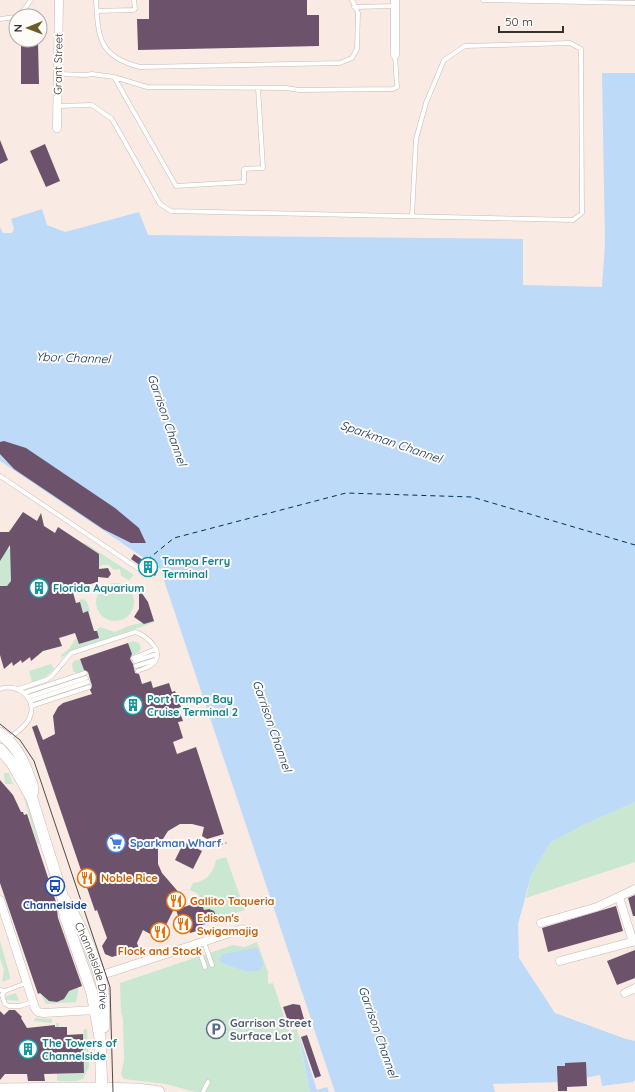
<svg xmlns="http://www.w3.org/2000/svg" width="635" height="1092" font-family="Quicksand,sans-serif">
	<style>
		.green { fill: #cae7d2 }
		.water { fill: #bddaf9 }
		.pier { fill: #f9ebe3 }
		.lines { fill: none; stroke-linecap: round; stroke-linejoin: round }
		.ferry { stroke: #032f56; stroke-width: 1; stroke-dasharray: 5 4; stroke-linecap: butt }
		.building { fill: #6d526c }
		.lane-casing { stroke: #c7bab2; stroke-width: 5 }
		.street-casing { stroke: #c7bab2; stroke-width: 9 }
		.secondary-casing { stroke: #c7bab2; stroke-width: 12 }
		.path { stroke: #bdb1ab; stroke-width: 1.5; stroke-dasharray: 2 2; stroke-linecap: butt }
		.lane { stroke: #fff; stroke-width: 4 }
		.street { stroke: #fff; stroke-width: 8 }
		.secondary { stroke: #fff; stroke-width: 11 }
		.tram { stroke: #504a46; stroke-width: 1 }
		.labels { text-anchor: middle; stroke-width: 4; stroke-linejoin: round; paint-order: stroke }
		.street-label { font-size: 11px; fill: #36312e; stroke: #fefbf9 }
		.culture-label { font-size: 11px; font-weight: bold; fill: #0d838f; stroke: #fefbf9; text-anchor: start }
		.shop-label { font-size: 11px; font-weight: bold; fill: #366cbe; stroke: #fefbf9; text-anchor: start }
		.food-label { font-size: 11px; font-weight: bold; fill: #c56008; stroke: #fefbf9; text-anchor: start }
		.transit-label { font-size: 11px; font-weight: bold; fill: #164399; stroke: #fefbf9 }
		.service-label { font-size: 11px; font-weight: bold; fill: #4e5e75; stroke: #fefbf9; text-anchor: start }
		.water-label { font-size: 12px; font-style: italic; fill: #032f56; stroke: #fefbf9 }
	</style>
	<rect width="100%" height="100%" fill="#f9ebe3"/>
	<path class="green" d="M85,543L134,575L129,580L121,576L120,569L114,570L109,565H102L98,568L99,555L84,544Z
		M5,548L11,549V581L7,586H0V558Z
		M96 602a19 19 0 1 1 38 0a19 19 0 1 1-38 0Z
		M84,599L87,602L90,611L86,612L87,616L67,622L71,634L65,637L63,630L68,629L66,621L84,616L79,600Z
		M154,620L155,622L73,650L61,658V655L69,649L76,638L79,644L99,638L96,631L100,627L115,632L128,626Z
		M133,641L139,643L141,648L139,652L132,655L128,643Z
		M80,659L84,671L76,673L73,671L72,664L74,661Z
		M51,664L54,669C47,676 42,680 32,682L29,671Z
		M4,773H9L13,784H5Z
		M23,794H26L39,844H37Z
		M635,802V862L526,898L531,876L550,843L585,824Z
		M226,857L245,910L215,920L214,911L209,909L204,910L198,894L190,890L193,883C206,882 214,872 216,860Z
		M0,941L10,976V979L2,982L4,970L0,958Z
		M257,942L268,972V984L273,983L289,1031L297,1029L310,1092H195L166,1084L124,1079L121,1075L124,1060L123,1019L121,1013L120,983L233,945L245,947Z
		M69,988L72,989L78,988V994L76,1002L46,1004L40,993C48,998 53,1006 64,999Z
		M16,993L19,1001L5,1000L6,996Z
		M35,1018L52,1019V1023L34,1021Z
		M56,1023H59V1074L84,1073L83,1035L84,1029H87L89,1067L83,1079L76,1081H57Z"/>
	<path class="water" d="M602,73H635V802L585,824L550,843L531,876L518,924L519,958L555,1013L626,1039L635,1041V1080L633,1082L602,1086L600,1075L563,1082L493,1084L495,1092H310L298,1031L313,1025L160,569L0,461V227L3,233H12L14,229L11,219L42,209L47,225L65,232L139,212L148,235L523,239V285L602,287L605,244Z
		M256,948L258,949L263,964L260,971H245L222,963L219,959L223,954Z"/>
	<path class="pier" d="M0,461L160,569L335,1092H329L327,1087L317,1090L297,1029L311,1024L158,570L0,463Z"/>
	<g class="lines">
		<path class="ferry" d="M147,560L174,538L346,493L472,497L635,545"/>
	</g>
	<path class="building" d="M149,0H307V15H319V46L138,50L137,19H149Z
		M21,42H38L39,84H21Z
		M0,140L8,160L0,164Z
		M45,144L60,181L46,187L30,151Z
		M4,441L26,448L115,508L139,528L146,543H131L103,529L14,469L0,454V442Z
		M23,512L37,521L41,513L44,526L55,533L58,527L99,554V569L108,568L111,574L108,578L98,577V582L72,589L76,603L80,602L83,613L88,611L94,631H97L99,638L79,644L75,633L59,638L62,646L43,651L31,661L30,657L22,663L21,660L13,666L12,662L4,669L0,655V586H7L11,581L10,545L0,561V532H9Z
		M134,554L158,570L155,576L131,559Z
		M139,589L148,602L154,621L144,624L134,617L139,609Z
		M128,643L132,654L130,659L133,664L135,673L139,674L142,684L151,681L153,688L169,683L172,692L175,691L181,707L178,708L183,721L178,722L183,738L173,742L177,754L196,747L224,834L207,839L202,836L204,827L192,824H180L168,831L158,847V864L162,873L181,895L159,939L143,930L137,943L139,949L112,957L105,954L102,946L107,938L97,910L95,911L32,727L37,725L43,740L55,734L53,716L58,707L63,703L92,694L90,690L92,686L88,672L84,670L80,659Z
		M0,780L13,795L21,812H23L24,815L27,814L56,902L58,918L82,986L69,991L64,999L57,1002L49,1001L40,993L38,994L0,883Z
		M184,842L202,851L193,869L175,860Z
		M635,895V916H633L628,898Z
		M201,901L204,910L209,909L214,911L216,916L207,919L208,923L196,927L197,931L190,933L189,930L184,931L176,910Z
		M616,906L623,931L548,952L542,928Z
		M635,950V978L617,985L607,961Z
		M293,1004L300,1005L304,1019L289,1024L283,1007Z
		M9,1010H15L22,1017L21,1018L27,1028L55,1025V1027H67V1035L83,1034L84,1073L44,1074L45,1081H28L27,1074H5L0,1080V1011L4,1015Z
		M307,1035L321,1076L315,1078L301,1037Z
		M586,1062L587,1086L567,1087V1091H558L557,1066H565V1063Z"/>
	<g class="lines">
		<defs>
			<path id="lane" d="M96,0C98,38 99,57 140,67L340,63L352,58L357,49L358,13L352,0
				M483,0L635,3
				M354,7L395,6
				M97,11L132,10L135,9L134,0
				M19,16L31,0
				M0,19L16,17
				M58,74L86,75L92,74L114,77L147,87L286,88L299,90L393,89L397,87L395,55
				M114,77L176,186L244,182V169L263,168L258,88
				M58,106L92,105L112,119L160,204L171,211L573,220L582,213L581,49L570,43L465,46L444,60L426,103L416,139L412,216
				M0,476L142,571
				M133,658L156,649
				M135,661L157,654
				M136,666L155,660
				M0,689C18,682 39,700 29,719C25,727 15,734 8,739
				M19,689L46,680L52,676L71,653L135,632C148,635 168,655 150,666C146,668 142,669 138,671
				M24,693L85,673
				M28,697L86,678
				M30,701L88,682
				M31,706L89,687
				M204,942L212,965
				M197,944L205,967
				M0,990L5,991L26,983
				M5,991L2,995L5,1004L9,1006H20L32,1002
				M203,1092L208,1082"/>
			<path id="street" d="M395,0V55
				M57,128L59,0
				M619,897L633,942
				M0,900L35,1008L38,1012L44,1013L95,1010
				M541,923L597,907L635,889
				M560,961L635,941
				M99,976L242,929
				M625,993L635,988"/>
			<g id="secondary">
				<path d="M0,733C15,745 23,758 29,777C31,781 33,786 33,792"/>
				<path d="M0,749L12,763L32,799L63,898L65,916L92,993L100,1038L102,1092"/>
				<path id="s1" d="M65,900C79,922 100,966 103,992C104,1003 103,1015 104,1027"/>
				<path d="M0,1089L91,1088L137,1089L159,1092"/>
			</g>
		</defs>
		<use href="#lane" class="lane-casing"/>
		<use href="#street" class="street-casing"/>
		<use href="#secondary" class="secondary-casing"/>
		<path class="path" d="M144,566L147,560
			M221,844L227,843
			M210,921L214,919L213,917"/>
		<use href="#lane" class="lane"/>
		<use href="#street" class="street"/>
		<use href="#secondary" class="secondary"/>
		<path class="tram" d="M0,724L20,740L34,761L110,987L113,1092"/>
	</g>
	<defs>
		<symbol id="building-ring" viewBox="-11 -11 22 22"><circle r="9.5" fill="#fefbf9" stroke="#0f9aa8" stroke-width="1.5"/><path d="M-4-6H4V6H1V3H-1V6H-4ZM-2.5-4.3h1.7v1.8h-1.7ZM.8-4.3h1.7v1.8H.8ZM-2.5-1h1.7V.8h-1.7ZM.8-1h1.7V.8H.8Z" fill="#0f9aa8"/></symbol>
		<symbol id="supermarket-ring" viewBox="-11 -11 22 22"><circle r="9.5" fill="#fefbf9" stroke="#3f7fe0" stroke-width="1.5"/><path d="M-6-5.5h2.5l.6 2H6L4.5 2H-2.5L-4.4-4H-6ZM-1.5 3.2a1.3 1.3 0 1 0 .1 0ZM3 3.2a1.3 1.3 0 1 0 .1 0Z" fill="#3f7fe0"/></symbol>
		<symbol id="restaurant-ring" viewBox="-11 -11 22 22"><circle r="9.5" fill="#fefbf9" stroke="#e8710a" stroke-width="1.5"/><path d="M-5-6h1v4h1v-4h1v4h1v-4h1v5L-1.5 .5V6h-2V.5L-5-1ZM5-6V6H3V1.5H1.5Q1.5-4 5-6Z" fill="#e8710a"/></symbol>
		<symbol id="bus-ring" viewBox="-11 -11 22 22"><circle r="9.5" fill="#fefbf9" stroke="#1a4fb4" stroke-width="1.5"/><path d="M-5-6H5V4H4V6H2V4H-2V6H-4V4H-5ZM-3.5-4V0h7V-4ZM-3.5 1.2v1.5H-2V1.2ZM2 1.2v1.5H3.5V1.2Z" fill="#1a4fb4"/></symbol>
		<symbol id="parking-ring" viewBox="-11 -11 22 22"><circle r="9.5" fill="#fefbf9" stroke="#5c6f8a" stroke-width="1.5"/><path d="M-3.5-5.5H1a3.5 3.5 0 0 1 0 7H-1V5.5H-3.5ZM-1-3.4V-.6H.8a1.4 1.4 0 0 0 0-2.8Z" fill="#5c6f8a"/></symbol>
	</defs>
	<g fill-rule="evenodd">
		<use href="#building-ring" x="137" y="556" width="22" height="22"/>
		<use href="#building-ring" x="28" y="577" width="22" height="22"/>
		<use href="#building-ring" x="122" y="694" width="22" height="22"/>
		<use href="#supermarket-ring" x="105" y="832" width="22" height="22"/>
		<use href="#restaurant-ring" x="76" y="867" width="22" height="22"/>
		<use href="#bus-ring" x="44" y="875" width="22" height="22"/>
		<use href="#restaurant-ring" x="165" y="890" width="22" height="22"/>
		<use href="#restaurant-ring" x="172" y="913" width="22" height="22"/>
		<use href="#restaurant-ring" x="149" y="921" width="22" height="22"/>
		<use href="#parking-ring" x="205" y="1018" width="22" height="22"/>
		<use href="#building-ring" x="17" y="1038" width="22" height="22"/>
	</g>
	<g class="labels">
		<g class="street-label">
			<text transform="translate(58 64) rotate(-89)" y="4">Grant Street</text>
			<text dy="4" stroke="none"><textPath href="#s1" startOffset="72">Channelside Drive</textPath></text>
		</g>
		<g class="culture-label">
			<text x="162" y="565">Tampa Ferry<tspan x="162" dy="13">Terminal</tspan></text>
			<text x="53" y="592">Florida Aquarium</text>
			<text x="147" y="703">Port Tampa Bay<tspan x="147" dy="13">Cruise Terminal 2</tspan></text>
			<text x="42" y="1047">The Towers of<tspan x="42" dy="13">Channelside</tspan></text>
		</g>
		<g class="shop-label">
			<text x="130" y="847">Sparkman Wharf</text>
		</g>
		<g class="food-label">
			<text x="101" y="882">Noble Rice</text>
			<text x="190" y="905">Gallito Taqueria</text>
			<text x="197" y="922">Edison's<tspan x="197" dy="13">Swigamajig</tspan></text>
			<text x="160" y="955" text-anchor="middle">Flock and Stock</text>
		</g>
		<g class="transit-label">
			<text x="55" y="909">Channelside</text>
		</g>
		<g class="service-label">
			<text x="230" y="1027">Garrison Street<tspan x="230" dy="13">Surface Lot</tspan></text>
		</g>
		<g class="water-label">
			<text transform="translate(73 358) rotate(2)" y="4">Ybor Channel</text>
			<text transform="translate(167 420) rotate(71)" y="4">Garrison Channel</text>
			<text transform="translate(391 442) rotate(19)" y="4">Sparkman Channel</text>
			<text transform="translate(272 726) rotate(71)" y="4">Garrison Channel</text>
			<text transform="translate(378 1032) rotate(71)" y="4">Garrison Channel</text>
		</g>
	</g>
	<g transform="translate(28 28) rotate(269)"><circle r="19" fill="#fefbf9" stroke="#aeaaa8"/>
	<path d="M0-3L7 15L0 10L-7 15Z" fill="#6a5d2a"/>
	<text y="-6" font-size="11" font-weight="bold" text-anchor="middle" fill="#36312e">N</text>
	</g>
	<path d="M499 26v6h64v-6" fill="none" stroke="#36312e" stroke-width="2"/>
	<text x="505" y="26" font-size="12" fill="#36312e" stroke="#fefbf9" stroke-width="3" paint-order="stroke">50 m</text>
</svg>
